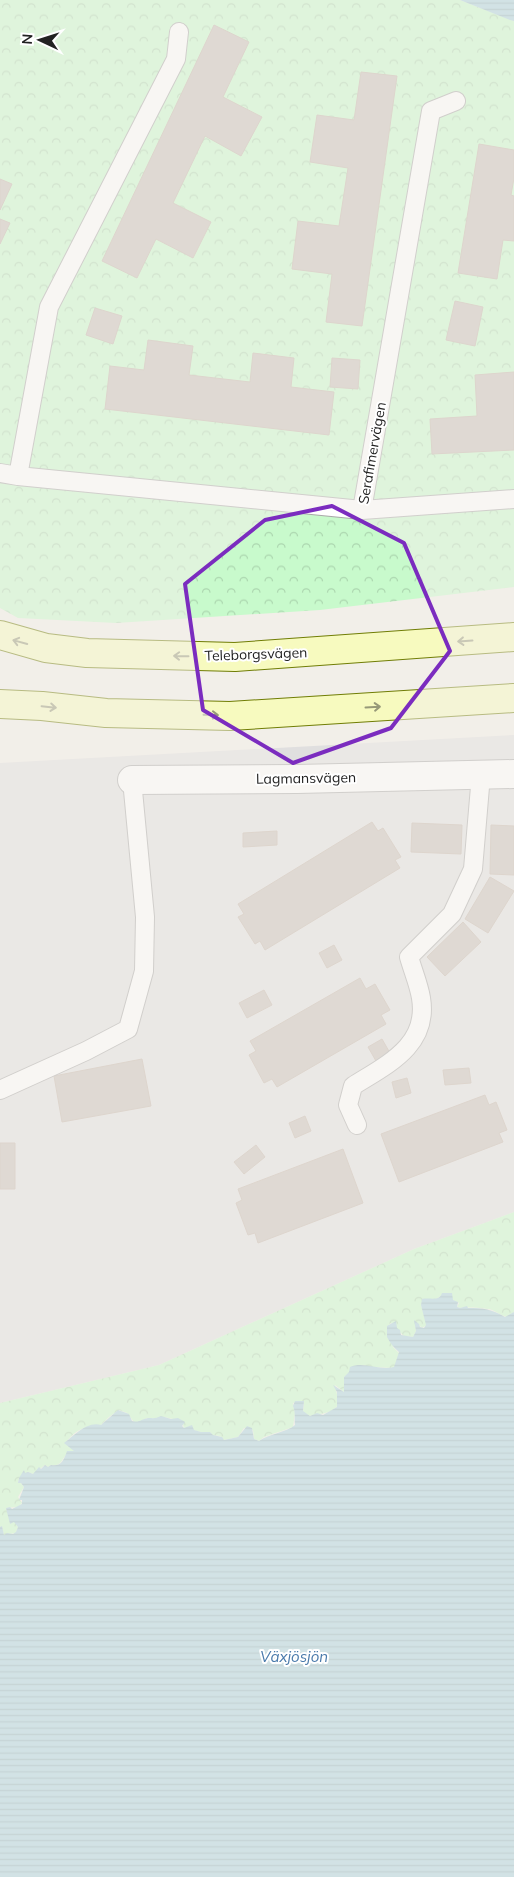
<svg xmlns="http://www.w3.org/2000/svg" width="514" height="1877" font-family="Mulish,sans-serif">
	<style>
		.residential { fill: #e0dfdf }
		.park { fill: url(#park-crowns) }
		.water { fill: url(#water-rules) }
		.building { fill: #c7bfb8; stroke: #c4b6ab }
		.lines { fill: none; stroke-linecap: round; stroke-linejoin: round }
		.lane-casing { stroke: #a9a9a9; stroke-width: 20 }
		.street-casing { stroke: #a9a9a9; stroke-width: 30 }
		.secondary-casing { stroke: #707d05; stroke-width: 30 }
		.lane { stroke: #fff; stroke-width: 18 }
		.street { stroke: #fff; stroke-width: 28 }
		.secondary { stroke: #f7fabf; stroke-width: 28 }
		.oneway { stroke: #979978 }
		.marked { fill: none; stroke: #7b2cbf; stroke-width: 4; stroke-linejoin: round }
		.labels { text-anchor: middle; stroke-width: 4; stroke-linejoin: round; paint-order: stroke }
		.street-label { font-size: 14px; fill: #222; stroke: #fff }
		.water-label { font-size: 15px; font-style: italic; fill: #4a7aab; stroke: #fff }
	</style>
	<defs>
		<pattern id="park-crowns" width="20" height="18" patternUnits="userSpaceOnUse" patternTransform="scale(1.25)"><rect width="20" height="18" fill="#c8facc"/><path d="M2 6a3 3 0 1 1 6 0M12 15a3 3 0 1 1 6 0" fill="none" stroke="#acd6af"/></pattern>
		<pattern id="water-rules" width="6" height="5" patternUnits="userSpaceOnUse" patternTransform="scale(1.25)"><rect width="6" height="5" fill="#aad3df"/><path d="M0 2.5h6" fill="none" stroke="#92b5bf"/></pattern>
	</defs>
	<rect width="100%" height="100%" fill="#f2efe9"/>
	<path class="residential" d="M514,735V1212L414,1249L159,1365L0,1403V763Z"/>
	<path class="park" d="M0,0H460L514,21V587L320,610L116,623L18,618L0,608Z
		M514,1212V1312L507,1317C502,1316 497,1312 492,1310C486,1308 464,1307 460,1308L457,1307L459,1303L442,1295L435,1300L423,1299L421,1305L427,1325L422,1328L415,1321L416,1331L413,1337L404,1336L391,1323L389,1325L393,1347L400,1354L394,1368L369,1367L363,1365L344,1377V1392L335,1385L339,1404C331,1415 320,1413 310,1416L303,1412L304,1401L293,1403L295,1413L293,1427L264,1437L259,1441L254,1439L253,1430L244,1428L238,1437L224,1440L220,1436L212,1435L210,1432H201L184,1428L183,1425L173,1419L164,1417L155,1419L147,1418L140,1422H134L127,1413L119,1410L109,1417L101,1425C84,1427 78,1428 66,1442L67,1445L74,1449V1451H69C62,1458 62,1467 51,1465L48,1467L45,1465L33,1474L28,1472L19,1478L18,1483L20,1482L24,1487L18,1497L22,1503L18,1507L6,1508L12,1522H15L18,1527L16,1533L4,1535L2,1527H0V1403L159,1365L414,1249Z"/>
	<path class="water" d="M460,0H514V21L510,20Z
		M442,1293H452L453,1300L458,1302L457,1307L460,1308L467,1306L468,1308C484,1308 491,1309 505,1317L514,1312V1877H0V1527L2,1526L4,1535L7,1533L13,1534L16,1532L18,1527L14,1522L10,1524L6,1508L10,1507L12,1509L22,1504V1500H19L24,1487L21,1483H18L19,1478L24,1470L25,1473L28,1472L33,1474L39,1467L41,1469L45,1465L48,1467L51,1465C61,1467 64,1460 67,1451H74L64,1443C75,1435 87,1421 101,1425L118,1410L129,1414L132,1421C140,1423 141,1419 148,1418C154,1418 155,1419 161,1416L171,1419L178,1418L185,1422L182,1426L184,1428L192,1425L194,1430L201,1432H210L213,1435L222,1437L224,1440L238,1437L247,1426L252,1428L254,1439L259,1441C269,1434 287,1432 295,1425C294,1418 296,1413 293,1406L295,1401H304L303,1411L310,1416L317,1413L323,1415L337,1407V1392L333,1385L344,1392V1377L349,1372L350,1367C364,1361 379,1371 394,1367L399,1352C394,1348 390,1343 387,1337V1326L396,1321L397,1328L400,1330L401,1335L413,1337L416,1331L414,1320L419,1324L420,1327L424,1328L426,1325L421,1305L422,1299C430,1297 439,1302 442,1293Z"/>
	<path class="building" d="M214,25L249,42L223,97L262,117L241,156L205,136L173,203L211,222L193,258L156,239L137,278L102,261Z
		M361,72L397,76L362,326L326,322L332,274L292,269L298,221L339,226L348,168L310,162L317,115L354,120Z
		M479,144L514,150V178L511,195L514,196V241L503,240L497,279L458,273Z
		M0,179L12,184L0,210Z
		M0,219L10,223L0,244Z
		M455,301L483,307L475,346L446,340Z
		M95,308L122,316L113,344L86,335Z
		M148,340L193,346L189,375L250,382L253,353L294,358L291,387L334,392L329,435L105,409L110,366L144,370Z
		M332,358L360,360L358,389L330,387Z
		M514,372V450L432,454L430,419L477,416L475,375Z
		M372,822L378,831L383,828L401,857L395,860L400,868L265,950L260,941L255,944L238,917L244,914L238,904Z
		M412,823L462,825L461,854L411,852Z
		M491,825L514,826V875L490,874Z
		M277,831V845L243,847V833Z
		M490,877L514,891L488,933L465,919Z
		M463,922L481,942L445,976L427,957Z
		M334,945L342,960L327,968L319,953Z
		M360,978L366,989L375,984L390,1010L381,1015L386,1024L277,1087L272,1079L264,1083L249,1055L256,1051L250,1041Z
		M264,990L272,1005L247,1018L239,1003Z
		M382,1039L390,1053L376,1061L368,1047Z
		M142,1059L151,1106L62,1122L54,1076Z
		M469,1068L471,1083L445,1085L443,1070Z
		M407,1078L411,1093L396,1098L392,1082Z
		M485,1095L489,1105L496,1102L507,1130L499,1133L503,1142L399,1182L381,1134Z
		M305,1116L311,1131L295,1138L289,1123Z
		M0,1143H15V1189H0Z
		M256,1145L265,1157L244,1174L234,1162Z
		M343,1149L363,1203L258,1243L255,1233L248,1235L236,1203L242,1200L238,1189Z"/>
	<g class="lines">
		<defs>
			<path id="lane" d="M0,473L18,476L49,307L176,59L179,32
				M18,476L362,510L431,111L456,101
				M362,510L514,499
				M0,1090L86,1051L128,1029L144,971L145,917L132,780
				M357,1125L348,1105L353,1086C386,1065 429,1046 421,998C419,985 413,971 409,957L452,914L473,869L481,775"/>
			<path id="street" d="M132,780L297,779L514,774"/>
			<path id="secondary" d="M0,635L46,648L87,653L235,657L514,637
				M0,704L42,706L106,713L230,716L514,698"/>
		</defs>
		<use href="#lane" class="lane-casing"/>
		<use href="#street" class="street-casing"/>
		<use href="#secondary" class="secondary-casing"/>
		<use href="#lane" class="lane"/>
		<use href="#street" class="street"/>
		<use href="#secondary" class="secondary"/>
	</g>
	<defs><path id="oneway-shaft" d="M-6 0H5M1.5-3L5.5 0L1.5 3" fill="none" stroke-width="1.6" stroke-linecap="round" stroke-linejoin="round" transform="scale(1.25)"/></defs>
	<g class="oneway">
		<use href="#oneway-shaft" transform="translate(465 641) rotate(176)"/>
		<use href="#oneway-shaft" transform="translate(20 642) rotate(-165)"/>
		<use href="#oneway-shaft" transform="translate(181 656) rotate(-179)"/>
		<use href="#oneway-shaft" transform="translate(49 707) rotate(6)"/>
		<use href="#oneway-shaft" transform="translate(373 707) rotate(-3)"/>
		<use href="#oneway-shaft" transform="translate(211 715) rotate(1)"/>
	</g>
	<path d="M0 0H514V1877H0ZM332,506L404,543L450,651L391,728L293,763L203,710L185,584L265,520Z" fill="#f2efe9" fill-opacity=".55" fill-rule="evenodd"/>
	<path class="marked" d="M332,506L404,543L450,651L391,728L293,763L203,710L185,584L265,520Z"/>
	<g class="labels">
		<g class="street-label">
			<text transform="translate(372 453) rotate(-80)" y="5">Serafimervägen</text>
			<text transform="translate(256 654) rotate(-2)" y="5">Teleborgsvägen</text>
			<text transform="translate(306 778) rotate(-1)" y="5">Lagmansvägen</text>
		</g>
		<g class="water-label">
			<text x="294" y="1662">Växjösjön</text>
		</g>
	</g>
	<g transform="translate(40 40) rotate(274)" stroke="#ffffff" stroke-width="4" paint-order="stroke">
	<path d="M0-4L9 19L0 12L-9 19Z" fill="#222222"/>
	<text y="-8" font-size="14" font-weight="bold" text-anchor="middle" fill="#222222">N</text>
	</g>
</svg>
